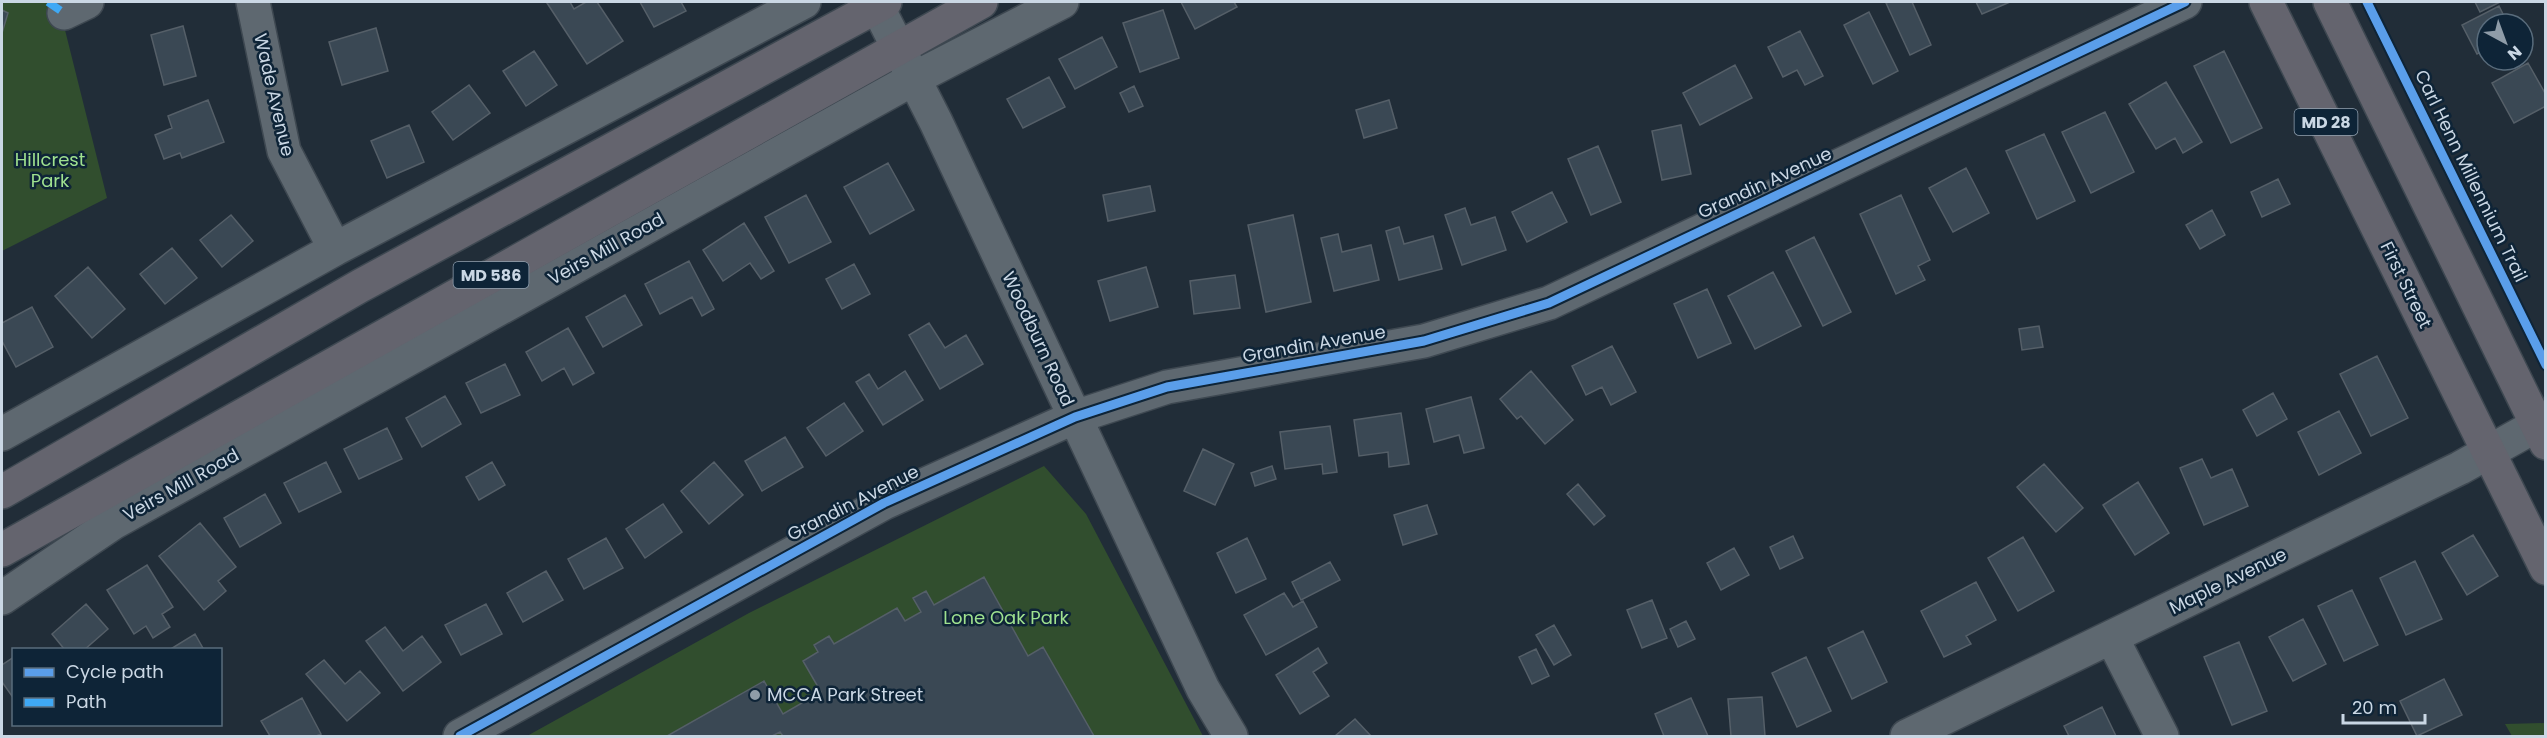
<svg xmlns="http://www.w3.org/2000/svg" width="2547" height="738" font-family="Poppins,sans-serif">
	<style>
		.green { fill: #314e2e }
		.building { fill: #3a4854; stroke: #555f68; stroke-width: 1.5 }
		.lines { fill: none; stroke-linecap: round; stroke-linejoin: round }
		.minor-casing { stroke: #3e4851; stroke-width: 36 }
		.major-casing { stroke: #3e4851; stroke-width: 36 }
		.minor { stroke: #5e6870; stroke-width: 33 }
		.major { stroke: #64646e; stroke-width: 33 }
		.quiet { stroke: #3fa9f5; stroke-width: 8; stroke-dasharray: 15 8; stroke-linecap: butt }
		.cycleway-casing { stroke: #0e2437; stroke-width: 13 }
		.cycleway { stroke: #5a9eea; stroke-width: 9 }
		.poi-dot { fill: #8f9ca8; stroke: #0e2437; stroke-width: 2 }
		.labels { text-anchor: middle; stroke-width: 5; stroke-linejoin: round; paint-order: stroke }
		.shield { fill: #0e2437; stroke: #92a1b0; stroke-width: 1.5 }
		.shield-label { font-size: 16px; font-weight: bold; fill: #cad7e4 }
		.street-label { font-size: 18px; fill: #cad7e4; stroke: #0e2437 }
		.park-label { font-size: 18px; fill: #9fe18f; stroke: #0e2437 }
		.poi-label { font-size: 18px; fill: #cad7e4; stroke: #0e2437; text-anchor: start }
	</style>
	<rect width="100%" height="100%" fill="#212d38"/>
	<path class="green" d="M2,2H58L107,198L2,251Z
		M1044,466L1086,514L1203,736H527L749,613Z
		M2545,723V736H2512L2505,724Z"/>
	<path class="building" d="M548,2H570L574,9L586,2H597L623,41L587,64L547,3Z
		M640,2H681L686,11L654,27Z
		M1181,2H1234L1237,7L1195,29Z
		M1889,2H1912L1931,45L1910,55L1886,3Z
		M1976,2H2010L1982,14Z
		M2475,2H2500L2480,12Z
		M2499,6L2508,24H2487V49L2477,54L2462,25Z
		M2,10L8,13L2,33Z
		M1163,10L1179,58L1140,72L1123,23Z
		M1869,12L1898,71L1873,84L1844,25Z
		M183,26L196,76L164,85L151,35Z
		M376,28L388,71L342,85L329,42Z
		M1800,31L1823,76L1805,85L1797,70L1783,77L1768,47Z
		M1102,37L1117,67L1075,89L1059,59Z
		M534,51L557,85L526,106L503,71Z
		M2224,51L2262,128L2231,143L2194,66Z
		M2528,63L2546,95V106L2514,123L2492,83Z
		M1735,65L1752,98L1700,125L1683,93Z
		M1049,77L1065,107L1023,128L1007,99Z
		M2166,82L2202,142L2183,153L2175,138L2156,149L2129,104Z
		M469,85L490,113L453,140L432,112Z
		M1134,86L1143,106L1129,112L1120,93Z
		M208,100L224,142L182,158L180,153L164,159L155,135L172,128L168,116Z
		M1389,100L1397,128L1364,138L1356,110Z
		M2105,112L2134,172L2091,193L2062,132Z
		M409,125L424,162L387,178L371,141Z
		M1681,125L1691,174L1662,180L1652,131Z
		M2044,134L2075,201L2037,219L2006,151Z
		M1598,146L1621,202L1591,215L1568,159Z
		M888,163L914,210L870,234L844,187Z
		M1966,168L1989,213L1953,232L1929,188Z
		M2278,179L2290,204L2262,217L2251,192Z
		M1150,186L1155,211L1108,221L1103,195Z
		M1552,192L1567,222L1527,242L1512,212Z
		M806,195L831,242L789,263L765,217Z
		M1901,195L1930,260L1918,266L1925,280L1896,294L1860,214Z
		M1465,208L1471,225L1495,217L1506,250L1462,265L1445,215Z
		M2212,210L2225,235L2200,249L2186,225Z
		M231,215L253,241L222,267L200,240Z
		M1293,215L1311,302L1266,312L1248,225Z
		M744,223L774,271L761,279L750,263L723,281L703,250Z
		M1399,227L1404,244L1433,236L1442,269L1399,280L1386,231Z
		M1338,234L1342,252L1371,245L1379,280L1334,291L1321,238Z
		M1814,237L1851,312L1823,326L1786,251Z
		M172,248L197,278L165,304L140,274Z
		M689,261L714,309L702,316L692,297L660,314L645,284Z
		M854,264L870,294L842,309L826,279Z
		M88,267L125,309L92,338L55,296Z
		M1146,267L1158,307L1110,321L1098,281Z
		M1773,272L1801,326L1755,349L1728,296Z
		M1235,275L1240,308L1194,314L1190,281Z
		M1707,289L1731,343L1698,358L1674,304Z
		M625,295L642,325L603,347L586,317Z
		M32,307L53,347L16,367L2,341V323Z
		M929,323L945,348L966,335L983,364L940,389L909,335Z
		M2039,326L2043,347L2022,350L2019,329Z
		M568,328L594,373L573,385L564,368L542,381L526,352Z
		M1612,346L1636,392L1611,405L1602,387L1586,395L1572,366Z
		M2377,356L2408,418L2371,436L2340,374Z
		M505,364L520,395L481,413L466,383Z
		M905,371L923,400L883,425L856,382L869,374L878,389Z
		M1531,371L1573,420L1545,444L1521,416L1517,419L1500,399Z
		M2273,393L2287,419L2257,436L2243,410Z
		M445,396L461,424L422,447L406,418Z
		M1471,397L1484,448L1464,453L1459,435L1434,442L1426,409Z
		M844,403L863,431L826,456L807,428Z
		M2339,411L2361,453L2319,475L2298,432Z
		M1401,413L1409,464L1389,467L1388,452L1359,456L1354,420Z
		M1330,426L1337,472L1323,474L1322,464L1285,469L1280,432Z
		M387,428L402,459L359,479L344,449Z
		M785,437L803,467L762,491L745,461Z
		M1203,449L1234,464L1215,505L1184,491Z
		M2202,459L2211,478L2232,469L2248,506L2204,525L2180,468Z
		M326,462L341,492L299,512L284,483Z
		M492,462L505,485L479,500L466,477Z
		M714,462L743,495L709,524L681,491Z
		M2044,464L2083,508L2056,532L2017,487Z
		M1272,466L1276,479L1255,486L1251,473Z
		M2138,482L2169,533L2135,555L2103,505Z
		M1578,484L1605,516L1594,525L1567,494Z
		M265,494L281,523L240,547L224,518Z
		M663,504L682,532L645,558L626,529Z
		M1427,505L1437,534L1403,545L1394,515Z
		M200,523L236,567L218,581L226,591L204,610L159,556Z
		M2473,535L2498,576L2467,595L2442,553Z
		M1793,536L1803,558L1780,569L1770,547Z
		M2023,537L2054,591L2018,611L1988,558Z
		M606,538L623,568L584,589L568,559Z
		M1247,538L1266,579L1236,593L1217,553Z
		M1734,548L1749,575L1721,590L1707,563Z
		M2415,561L2442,619L2406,635L2380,578Z
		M1330,562L1340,580L1301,600L1292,582Z
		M147,565L173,607L162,614L170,627L153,638L146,626L134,634L107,590Z
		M546,571L563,600L523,622L507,593Z
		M984,577L1028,656L1043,647L1094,736H783L780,732L772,736H667L764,681L783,714L821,692L803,661L818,652L814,645L829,636L834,644L897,608L905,621L921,612L913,598L926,591L934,605Z
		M1976,582L1996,620L1966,636L1971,644L1944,657L1921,611Z
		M2352,590L2378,645L2344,661L2318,606Z
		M1284,593L1293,607L1303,601L1317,627L1266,655L1244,615Z
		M1652,600L1667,638L1642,648L1627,610Z
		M86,604L108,629L84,650H65L52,634Z
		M486,604L502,634L461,655L445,625Z
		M2303,619L2326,664L2293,681L2269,637Z
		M1686,621L1695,639L1678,647L1670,629Z
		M1554,625L1571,655L1554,665L1536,635Z
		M385,627L403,651L422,636L441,662L403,691L366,641Z
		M1863,631L1887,682L1852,699L1828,648Z
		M195,634L204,650H169Z
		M2239,642L2267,711L2232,725L2204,657Z
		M1318,648L1327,663L1313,672L1329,696L1300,714L1276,675Z
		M1536,649L1549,676L1532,684L1519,657Z
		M14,657V699L2,682V665Z
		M1806,657L1831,711L1797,727L1772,673Z
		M324,660L345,684L360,671L380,693L347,721L306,674Z
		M2444,679L2462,715L2417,736L2400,701Z
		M1762,697L1765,736H1731L1728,699Z
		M302,698L321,734L316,736H270L261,721Z
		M1691,698L1708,736H1664L1655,714Z
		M2102,707L2116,736H2069L2064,726Z
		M1355,719L1371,736H1335Z"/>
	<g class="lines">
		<defs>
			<path id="minor" d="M253,2L284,151L335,249
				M877,6L936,122L1203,689L1231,736
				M64,13L87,2
				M2,434L335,249L804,2
				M2,598L113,523L915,78L1062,2
				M2112,638L2162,736
				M460,736L884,503L1075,417L1167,387L1424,341L1549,303L2185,2
				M1907,736L2460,468L2546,420"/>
			<path id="major" d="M2266,2L2546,568
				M2330,2L2546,443
				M2,492L360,286L885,2
				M2,550L981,2"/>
		</defs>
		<use href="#minor" class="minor-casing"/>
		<use href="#major" class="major-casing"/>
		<use href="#minor" class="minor"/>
		<use href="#major" class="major"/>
		<path class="quiet" d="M48,2L64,13"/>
		<defs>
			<path id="cycleway" d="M2367,2L2546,365
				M460,736L884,503L1075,417L1167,387L1424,341L1549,303L2185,2"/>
		</defs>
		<use href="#cycleway" class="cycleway-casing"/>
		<use href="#cycleway" class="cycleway"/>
	</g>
	<circle class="poi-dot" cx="755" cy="695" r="6"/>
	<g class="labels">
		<g class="shield">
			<rect x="2294.5" y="109" width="63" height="26" rx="4.5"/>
			<rect x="453.5" y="262" width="75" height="26" rx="4.5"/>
		</g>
		<g class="shield-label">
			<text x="2326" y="128">MD 28</text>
			<text x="491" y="281">MD 586</text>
		</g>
		<g class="street-label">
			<text transform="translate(274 95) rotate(77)" y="6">Wade Avenue</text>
			<text transform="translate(2471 176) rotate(64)" y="6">Carl Henn Millennium Trail</text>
			<text transform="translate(1765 183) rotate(-25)" y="6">Grandin Avenue</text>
			<text transform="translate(606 249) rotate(-29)" y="6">Veirs Mill Road</text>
			<text transform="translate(2406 285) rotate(64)" y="6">First Street</text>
			<text transform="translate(1038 339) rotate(65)" y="6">Woodburn Road</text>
			<text transform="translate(1314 344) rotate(-10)" y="6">Grandin Avenue</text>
			<text transform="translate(181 485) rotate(-29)" y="6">Veirs Mill Road</text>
			<text transform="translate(853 503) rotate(-27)" y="6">Grandin Avenue</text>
			<text transform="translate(2228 581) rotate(-26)" y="6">Maple Avenue</text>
		</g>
		<g class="park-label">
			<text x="50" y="166">Hillcrest<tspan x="50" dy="21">Park</tspan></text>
			<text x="1006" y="624">Lone Oak Park</text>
		</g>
		<g class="poi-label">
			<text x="767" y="701">MCCA Park Street</text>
		</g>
	</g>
	<rect width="2547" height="738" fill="none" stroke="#cad7e4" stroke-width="6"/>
	<rect x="12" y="648" width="210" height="78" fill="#0e2437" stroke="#596c7c" stroke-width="1.5"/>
	<rect x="24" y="668" width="30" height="9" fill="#5a9eea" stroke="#596c7c" stroke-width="1.5"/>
	<text x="66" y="678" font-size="18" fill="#cad7e4">Cycle path</text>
	<rect x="24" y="698" width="30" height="9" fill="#3fa9f5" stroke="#596c7c" stroke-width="1.5"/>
	<text x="66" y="708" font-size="18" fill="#cad7e4">Path</text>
	<g transform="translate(2505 42) rotate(139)"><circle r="28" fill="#0e2437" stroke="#596c7c" stroke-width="1.5"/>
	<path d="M0-4.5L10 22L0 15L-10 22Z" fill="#8f9ca8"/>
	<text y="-9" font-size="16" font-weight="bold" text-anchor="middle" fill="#cad7e4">N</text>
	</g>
	<path d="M2343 714v9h82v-9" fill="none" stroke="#cad7e4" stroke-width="3"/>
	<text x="2352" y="714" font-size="18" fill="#cad7e4" stroke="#0e2437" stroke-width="4.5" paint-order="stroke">20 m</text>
</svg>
